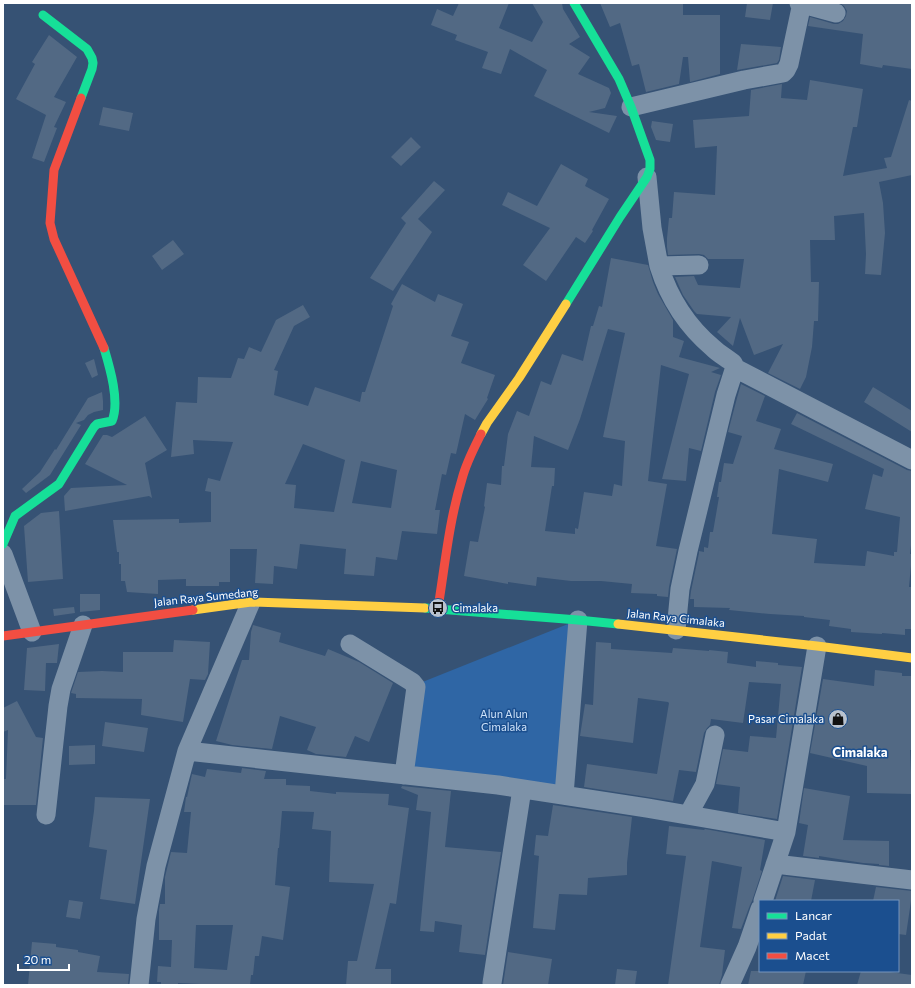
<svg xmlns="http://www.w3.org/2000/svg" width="915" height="988" font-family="Commissioner,sans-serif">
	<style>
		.green { fill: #2f66a5 }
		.building { fill: #526984; fill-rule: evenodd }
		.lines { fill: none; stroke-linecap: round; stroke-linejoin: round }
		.street { stroke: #7d92a8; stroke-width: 19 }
		.fast { stroke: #16e098; stroke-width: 9 }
		.slow { stroke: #ffcf43; stroke-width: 9 }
		.jam { stroke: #f24e42; stroke-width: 9 }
		.labels { text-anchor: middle; stroke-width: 3; stroke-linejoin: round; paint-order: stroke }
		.street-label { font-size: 11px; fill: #fff; stroke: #1b4f8f }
		.poi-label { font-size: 11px; fill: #fff; stroke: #1b4f8f; text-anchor: start }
		.park-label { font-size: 11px; fill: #cfe3fa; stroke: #1b4f8f }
		.quarter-label { font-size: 13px; font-weight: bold; fill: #fff; stroke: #1b4f8f }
	</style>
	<rect width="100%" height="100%" fill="#365274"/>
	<path class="green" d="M578,620L564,795L404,775L415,685Z"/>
	<path class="building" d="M459,3H509L499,28L532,42L543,22L532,3H562L563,9L580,37L569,44L590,57L578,74L609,88L611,93L605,108L589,112L617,116L609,133L534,96L547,70L510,49L501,74L482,68L488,52L455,40L457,35L431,25L437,9L453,16Z
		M600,3H683V15H720V74L690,82L688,57H683L679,84L646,92L639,64L632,66L620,23L610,27Z
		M747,3H773L770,20L745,17Z
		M840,3H912V69L883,65L882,68L860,64L863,34L808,26L810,17L834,24H838L843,21L846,16L847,11L844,6Z
		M49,35L77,57L54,97L66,102L54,127L57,128L44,162L32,158L46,115L16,99L35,64L32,62Z
		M741,44L781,47L779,60L777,63L737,70Z
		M810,80L863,89L857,127H853L843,176L887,168L884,158L891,157L909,100L912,101V175L879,182L883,203L885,233L881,275L865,274L866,254L864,213L834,216L835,240H810L811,282H819L818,321H814L812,347L806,377L800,389L768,373L783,344L754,355L740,318L733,346L717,332L731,317L697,314L694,311L683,295L675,277L694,276L698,285L740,288L744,259H708L704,255L699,254L668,255L667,247V238L669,218H672L674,192L715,195L717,146L695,148L693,120L749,116L751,90L782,84L781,98L807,100Z
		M103,107L133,113L129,131L99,125Z
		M652,121L673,124L670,142L656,140L651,127Z
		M411,137L421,147L401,166L391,157Z
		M561,164L588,179L585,186L609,199L592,230L593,231L585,243L576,237L546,281L523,265L550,228L502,205L508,192L537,206Z
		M434,181L445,190L418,219L432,232L393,291L370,278L406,223L401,218Z
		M173,240L184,254L162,270L152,256Z
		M611,258L648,265L653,282L658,294L673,320V337L684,341L679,357L720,368L711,372L721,375L715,392L701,451L689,448L686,481L662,479L689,374L661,365L648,481L667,484L656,546L677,549L669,587L668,597L657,596V594L631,593L632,584L601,581H571L537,577L536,586L508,582V584L464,576L470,541L478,542L485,507L484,506L487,483L501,485L502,466H504L508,434L517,411L529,416L541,381L551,385L562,354L583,361L591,326H593L599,306L602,307ZM608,329L625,333L603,437L625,441L622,486L614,484L612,496L584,492L578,529L575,528V534L545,531L552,486H554L555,468L531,467L534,436L568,450L580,419Z
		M402,284L435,302L438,294L463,304L451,336L469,342L461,363L495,375L487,398L488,399L475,420L465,414L456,454L451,453L446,475L442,474L435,510H440L437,534L402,531L397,560L376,557L374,576L344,574L346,549L300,544L297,569L274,566L273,584L255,583L257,549H230V582H219V586H186V579L158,580V594L127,592L125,581H121V564H119V552H117L113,520L179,519V523L211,522V492L205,491L208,478L220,481L233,442L193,440L194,454L171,457L176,402L197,403L198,377L231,378L238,358L244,359L249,347L261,352L276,320L303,305L310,317L294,326L274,370L278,371L274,395L308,406L315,387L360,402L362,392H365L393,306L391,304ZM303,444L345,460L334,512L294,508L296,485L285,484ZM361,461L397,470L391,508L352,503Z
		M94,359L98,375L92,378L85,363Z
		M741,384L765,396L756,421L781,429L774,449L833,464L828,482L779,469L772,534L817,539L814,563L865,566L867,551L894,556V552H897L900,517L865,509L873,474L882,477L884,469L791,424L797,413L907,470L912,471V537L910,554H912V555L909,587H912V629H905V635L882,633V634L851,632V629L829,626L830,620L804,617V616L770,614L729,610L730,608L694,607V599H690L691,591L699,553V551L704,552V547L708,548L710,532H713L719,497H717L719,482H721L724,463L733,464L742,436L728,432L737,398Z
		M873,387L912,411V432L864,402Z
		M102,392L103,401V410L94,412L88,415L84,420L76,423L81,425L50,475L26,493L22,489L40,472L55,449L56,450L88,398Z
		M145,416L167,450L145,463L152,498L149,496L65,511L64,496L71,488L127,485L85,464L103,435H107L112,437Z
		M59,511L63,579L28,582L24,526L41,513Z
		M80,594H100V610L80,612Z
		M74,607L75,613L54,616L53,609Z
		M253,625L281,633L279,642L325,656L328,649L359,662L393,683L369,742L355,736L346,757L316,754L307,750L316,727L280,716L272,749L232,745L216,741L242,660H249L251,632Z
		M174,640L210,642L208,674L205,680L190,679L183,722L141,715L142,699L76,698V694L71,693L78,672L102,671L123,672V652H173Z
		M596,642L611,643V649L672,653L673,648L709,651V650L728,652L727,663L756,667V661L778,663V665L802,667L777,819L738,813L740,787L716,784L723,749L748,752L750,736L776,738L781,684L749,682L743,723L711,719L710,725L707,728L704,733L696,772L679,770L673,801L584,787L587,764L657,774L669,703L668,702L638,698L633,743L580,736L585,704L593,705Z
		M59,644L57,663H46L45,691L24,690L27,648Z
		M875,670L902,673V676H912V750H910L912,794L867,793V766L810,753L823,679L874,686Z
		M17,701L36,737L43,738L36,805H4V779H6L8,730L3,732V708Z
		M105,722L148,728L144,752L102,746Z
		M95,745V764L69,765V746Z
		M242,768L266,771L264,779H286V785L310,786V791L336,794V792L389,794L388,805L409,808L396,904L390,903L375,969H391V985H346L348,961H357L374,884L329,882L331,831L312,829L314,812L282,811L279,848H278L275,885L290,887L283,940L262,936L259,956H255L253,975H251L250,985H221L178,983V985H161V982H157L158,966L171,967L172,940H159V910L160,904H165V877L171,852L187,853L191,812H184L186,797H187L192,774L205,777L207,769L241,773ZM196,925H233L227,970L194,968Z
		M402,786L451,791L445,847L501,852L485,955L459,952L462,925L435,921L434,932L420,931L431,812L416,810L418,795L401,788Z
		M804,788L850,796L843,840L889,841V866L879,865V864L863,863L819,856V858L803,856L808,825L799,823Z
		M95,797L150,799L135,904L100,899L107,850L89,847L94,811Z
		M553,805L632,817L627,863V875L588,878L587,895L559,894L555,930L533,928L539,856L534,855L536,835L548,836Z
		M669,826L704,830L705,829L765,840L760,870L762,871L752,901L750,905L741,929L732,928L742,867L712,861L700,947L725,950L722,975L719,985H668L686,856L666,854Z
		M783,876L815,880L811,901H775Z
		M876,887L912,891V901H911L906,935L898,934V901H873Z
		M69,900L83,902L80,919L66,917Z
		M32,942L56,944V947L78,950V952L100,956L97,972L129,974L128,985H28Z
		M508,952L552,959L548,985H503Z
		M617,969L637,971L635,985H615Z
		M751,971H806L803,985H748Z
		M861,971H882L912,975V985H857Z"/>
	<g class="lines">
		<path class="street" d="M799,3L836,13
			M631,107L744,80L783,73L786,70L789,64L802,3
			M647,177L652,228L659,266
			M735,368L912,460
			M3,554L32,632
			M676,630L680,589L688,551L726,395L735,367L733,363C727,358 719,354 713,348C688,327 669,298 659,266L699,265
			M350,644L412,682L416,687L404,775
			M187,751L498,785L647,808L786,832
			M564,795L578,620
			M46,815L58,706L61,689L83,625
			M688,815L705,784L715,735
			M775,864L912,880
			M763,901L786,832L817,646
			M492,983L522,789
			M139,985L146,919L156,866L187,751L251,602
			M730,985L747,947L760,909"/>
		<path class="fast" d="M43,15L87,49L92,58L93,63L92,69L81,98
			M566,304L620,217L647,177L650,169V160L631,107L619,79L574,3
			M3,544L15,516L59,484L94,427L97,424L112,421C120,402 110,368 104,348
			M425,608L578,620L618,624"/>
		<path class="slow" d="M481,434L487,423L519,378L566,304
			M193,610L251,602L425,608
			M618,624L817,646L912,658"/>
		<path class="jam" d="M81,98L54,170L50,223L54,239L104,348
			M438,608C445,565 449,521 462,479C466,463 474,448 481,434
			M3,636L193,610"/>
	</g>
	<defs>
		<symbol id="bus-disc" viewBox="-11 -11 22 22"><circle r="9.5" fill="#b9c2ce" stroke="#1b4f8f"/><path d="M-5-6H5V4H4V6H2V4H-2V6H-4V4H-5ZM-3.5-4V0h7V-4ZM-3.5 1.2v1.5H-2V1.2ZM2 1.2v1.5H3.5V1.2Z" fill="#111"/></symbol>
		<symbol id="shop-disc" viewBox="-11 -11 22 22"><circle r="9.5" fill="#b9c2ce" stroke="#1b4f8f"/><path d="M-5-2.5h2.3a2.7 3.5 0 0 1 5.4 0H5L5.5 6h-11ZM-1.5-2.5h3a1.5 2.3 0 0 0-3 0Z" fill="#111"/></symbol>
	</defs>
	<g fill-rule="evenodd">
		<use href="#bus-disc" x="427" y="597" width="22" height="22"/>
		<use href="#shop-disc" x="827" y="708" width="22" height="22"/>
	</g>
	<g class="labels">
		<g class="street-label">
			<text transform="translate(206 597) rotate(-6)" y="4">Jalan Raya Sumedang</text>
			<text transform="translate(676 618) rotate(6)" y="4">Jalan Raya Cimalaka</text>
		</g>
		<g class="poi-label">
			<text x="452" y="612">Cimalaka</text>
			<text x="824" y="723" text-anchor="end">Pasar Cimalaka</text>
		</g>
		<g class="park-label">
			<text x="504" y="718">Alun Alun<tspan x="504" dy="13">Cimalaka</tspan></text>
		</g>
		<g class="quarter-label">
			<text x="860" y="757">Cimalaka</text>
		</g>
	</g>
	<rect width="915" height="988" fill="none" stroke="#ffffff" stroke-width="8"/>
	<rect x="759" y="900" width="140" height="72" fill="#1b4f8f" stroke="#7695bc"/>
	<rect x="767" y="913" width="20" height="6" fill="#16e098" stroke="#7695bc"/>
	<text x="795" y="920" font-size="12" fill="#ffffff">Lancar</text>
	<rect x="767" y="933" width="20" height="6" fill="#ffcf43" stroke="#7695bc"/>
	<text x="795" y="940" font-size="12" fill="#ffffff">Padat</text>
	<rect x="767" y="953" width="20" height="6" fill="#f24e42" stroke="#7695bc"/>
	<text x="795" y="960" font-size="12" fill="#ffffff">Macet</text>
	<path d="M18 964v6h51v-6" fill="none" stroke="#ffffff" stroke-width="2"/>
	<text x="24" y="964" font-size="12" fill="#ffffff" stroke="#1b4f8f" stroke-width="3" paint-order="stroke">20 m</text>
</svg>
